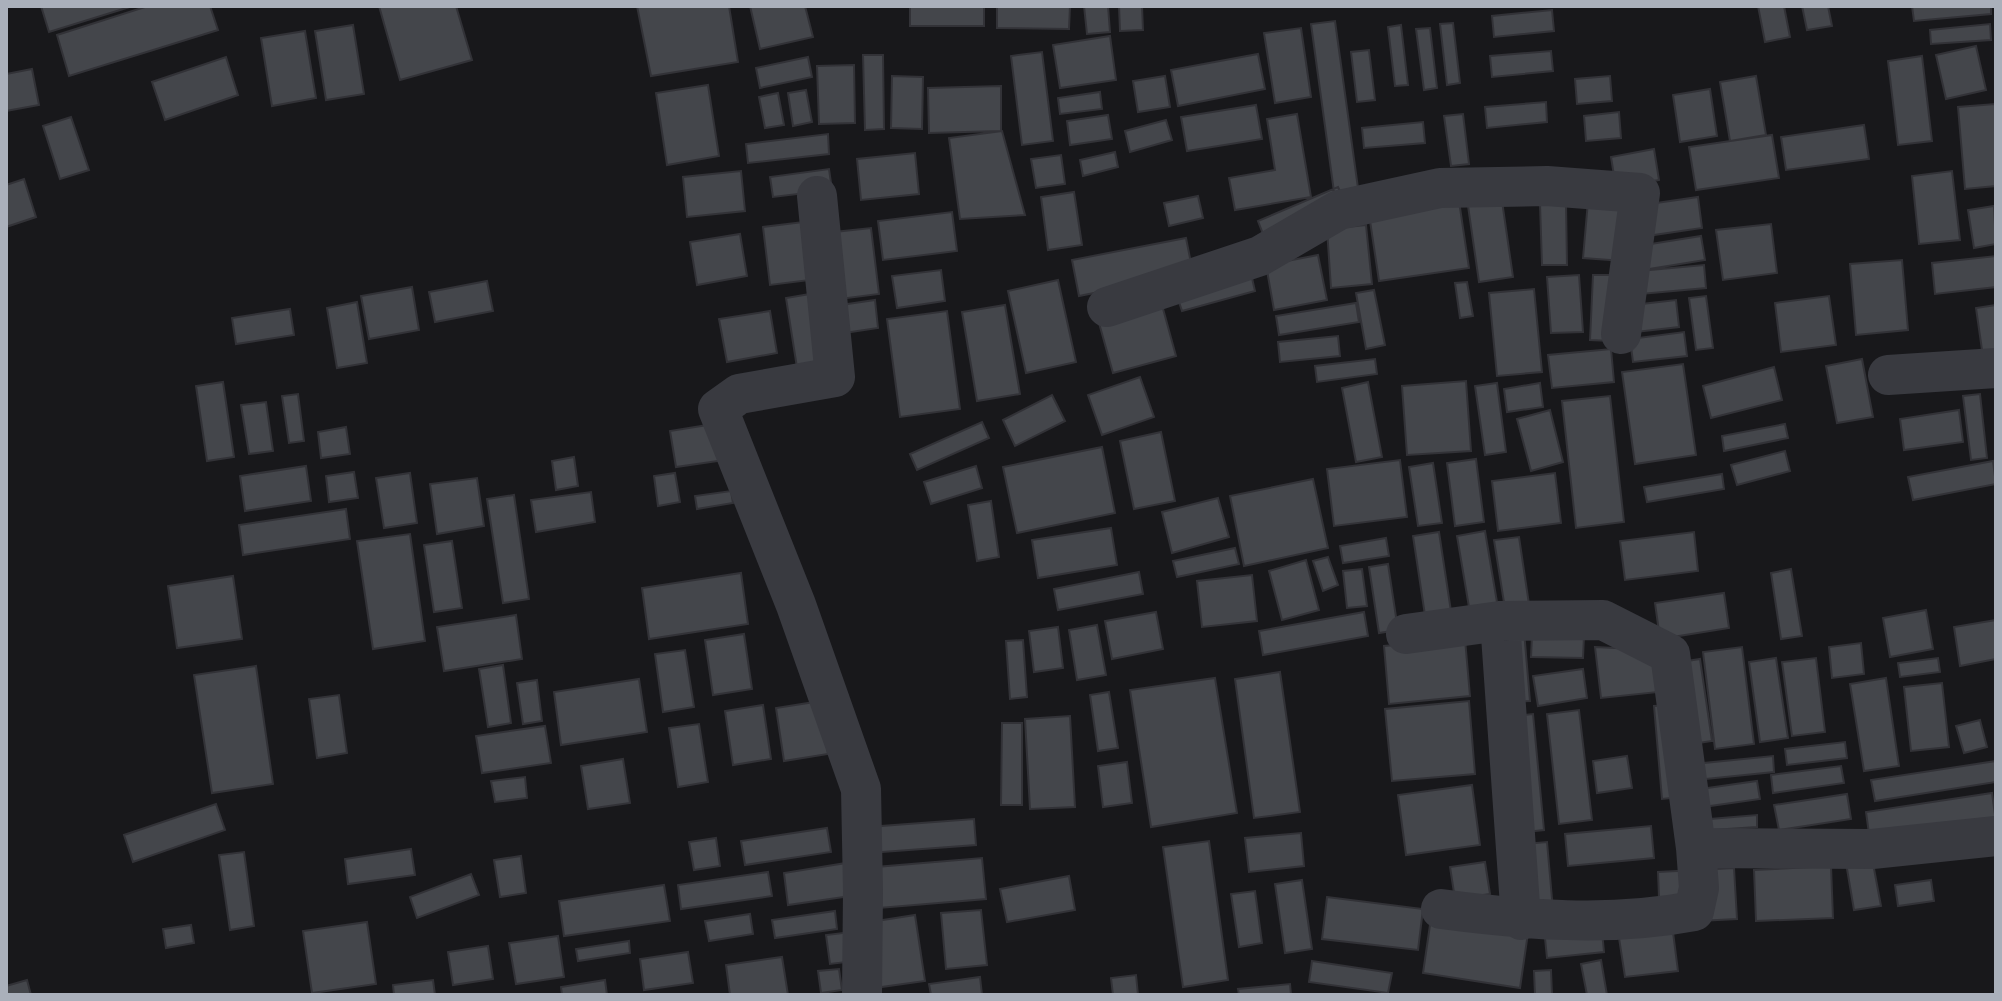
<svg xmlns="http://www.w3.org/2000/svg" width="2002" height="1001" font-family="Lato,sans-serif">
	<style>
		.building { fill: #44464b; stroke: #323237; stroke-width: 2 }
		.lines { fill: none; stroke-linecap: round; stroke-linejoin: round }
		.minor { stroke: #393a40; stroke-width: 40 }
	</style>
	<rect width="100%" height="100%" fill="#18181b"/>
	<path class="building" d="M41,6H133L49,32Z
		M148,6H210L218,30L69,76L57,35Z
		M379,6H456L472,60L400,80Z
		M637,6H729L738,62L651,76Z
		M750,6H805L813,37L760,49Z
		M910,6H984V26H910Z
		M997,6H1070L1069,29L997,28Z
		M1084,6H1108L1110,32L1087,34Z
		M1119,6H1142L1143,30L1120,31Z
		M1758,6H1784L1790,37L1765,42Z
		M1802,6H1828L1832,26L1807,30Z
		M1912,6H1991V14L1914,21Z
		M1552,10L1554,31L1494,37L1492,16Z
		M1335,21L1358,188L1334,192L1311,24Z
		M1453,23L1460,83L1447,85L1440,24Z
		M1990,24L1991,40L1931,44L1930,30Z
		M353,25L364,94L326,100L315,31Z
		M1401,25L1408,85L1395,86L1388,27Z
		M1301,28L1311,97L1275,103L1264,33Z
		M1430,28L1437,88L1424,90L1416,29Z
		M305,31L316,98L272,106L261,38Z
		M1110,36L1116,80L1060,88L1053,45Z
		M1976,46L1986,90L1946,99L1936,55Z
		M1369,50L1375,100L1357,102L1351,52Z
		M1551,51L1553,71L1492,77L1490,56Z
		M1042,52L1053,141L1022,145L1011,56Z
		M1258,54L1265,89L1178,106L1171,70Z
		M863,55H883L884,129L865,130Z
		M1922,56L1932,141L1898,145L1888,61Z
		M226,57L238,95L165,120L152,82Z
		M808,57L812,77L760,88L756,68Z
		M854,65L855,123L819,124L817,66Z
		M32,69L39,105L6,111V74Z
		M892,76L923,77L922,129L891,128Z
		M1165,76L1170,107L1138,112L1133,81Z
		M1610,76L1612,101L1577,104L1575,79Z
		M1756,76L1766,135L1730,141L1720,82Z
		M708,85L719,156L667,165L656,93Z
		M1001,86V131L929,133L928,88Z
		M1710,89L1717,136L1680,142L1673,95Z
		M806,90L812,122L793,126L788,93Z
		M1100,92L1102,109L1060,114L1058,98Z
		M778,93L784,125L765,128L759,97Z
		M1546,102L1547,122L1487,128L1485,107Z
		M1995,104L1996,186L1965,189L1958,107Z
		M1256,105L1262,139L1187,151L1181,117Z
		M1619,112L1621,138L1586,141L1584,116Z
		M1297,114L1311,197L1235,210L1229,178L1275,170L1267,119Z
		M1463,114L1469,164L1451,166L1444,116Z
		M1108,115L1112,139L1070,145L1067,121Z
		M71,117L89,170L60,179L43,126Z
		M1166,120L1172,140L1130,152L1125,131Z
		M1423,122L1425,143L1364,148L1362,128Z
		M1864,125L1869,159L1786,170L1781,137Z
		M1002,131L1025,215L960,219L949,138Z
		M828,134L829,154L748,163L746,144Z
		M1772,135L1779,178L1696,190L1689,147Z
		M1654,149L1659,180L1616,188L1611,157Z
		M1115,152L1118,167L1083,176L1080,160Z
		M915,153L919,194L861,200L857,159Z
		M1061,155L1065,184L1036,188L1031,159Z
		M829,169L832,190L773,197L770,177Z
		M741,171L745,211L687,217L683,177Z
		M1952,171L1960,240L1919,244L1912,176Z
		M24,179L36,217L6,227V185Z
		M1338,187L1344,200L1263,234L1258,221Z
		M1500,187L1513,277L1479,282L1466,192Z
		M1074,192L1082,245L1048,250L1041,197Z
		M1198,196L1203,218L1169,226L1164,203Z
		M1698,197L1702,228L1647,236L1642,205Z
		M1459,201L1469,268L1379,281L1369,214Z
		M1588,201L1628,203L1623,261L1583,258Z
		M1566,203L1567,265H1542L1540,204Z
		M1994,206L1996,244L1974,248L1968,210Z
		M952,212L957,251L883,260L878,221Z
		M803,222L810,280L770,285L763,227Z
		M1771,224L1777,273L1723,280L1716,230Z
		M1366,225L1372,284L1331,288L1327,229Z
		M871,228L879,294L832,300L825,233Z
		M740,234L747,276L697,285L690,242Z
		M1701,236L1705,260L1643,270L1638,246Z
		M1186,238L1193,273L1079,296L1072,260Z
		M1318,255L1327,300L1274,310L1266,265Z
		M1996,256V287L1935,294L1932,263Z
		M1902,260L1908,330L1856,335L1850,264Z
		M1704,265L1706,288L1641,294L1639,271Z
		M941,270L945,301L897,308L892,276Z
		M1579,275L1583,332L1551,333L1547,277Z
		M1593,275H1613L1611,341L1590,340Z
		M1252,278L1255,291L1182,311L1178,299Z
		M1058,280L1076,362L1026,373L1008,291Z
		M487,281L493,311L435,322L429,292Z
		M1467,282L1473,316L1460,318L1455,283Z
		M412,287L419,330L369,339L361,296Z
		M1534,289L1542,372L1497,376L1489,293Z
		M1374,290L1385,345L1366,349L1356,293Z
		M810,294L821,370L798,374L786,298Z
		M1706,296L1713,348L1696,350L1689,298Z
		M1829,296L1836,345L1781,352L1775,303Z
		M875,300L878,328L824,336L820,308Z
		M1676,300L1679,327L1636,332L1633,305Z
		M357,302L367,363L337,368L327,308Z
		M1356,303L1359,322L1279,335L1276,316Z
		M1005,305L1020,394L977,401L962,312Z
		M1162,305L1176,356L1113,373L1099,323Z
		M1996,305V355L1983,357L1976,308Z
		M290,309L294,335L236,344L232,318Z
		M770,311L777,353L727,362L719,319Z
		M947,311L960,409L900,417L887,319Z
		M1684,332L1687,356L1633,362L1630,339Z
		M1338,336L1340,356L1280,362L1278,342Z
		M1611,349L1614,382L1552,388L1548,355Z
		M1375,359L1377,374L1317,382L1315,366Z
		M1862,359L1873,417L1837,423L1826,366Z
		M1683,364L1696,455L1635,464L1622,372Z
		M1774,367L1782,400L1711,418L1703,386Z
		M1140,377L1154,417L1102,435L1088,395Z
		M1466,381L1471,451L1407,455L1402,386Z
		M223,382L234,457L207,461L196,386Z
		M1368,382L1382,457L1356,462L1342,388Z
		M1497,383L1506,452L1485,455L1475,386Z
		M1540,383L1543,407L1507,412L1504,389Z
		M298,394L304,441L289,443L282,396Z
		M1980,394L1987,458L1971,460L1963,396Z
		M1052,395L1065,421L1015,446L1003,420Z
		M1610,396L1624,522L1576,528L1562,401Z
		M266,402L273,451L249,454L241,405Z
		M1550,410L1563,462L1531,471L1517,419Z
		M1959,410L1963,442L1904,450L1900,419Z
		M982,422L989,438L917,470L910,454Z
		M720,423L725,460L676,467L670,431Z
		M1785,424L1788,438L1724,451L1722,436Z
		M346,427L350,454L321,458L318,432Z
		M1161,432L1175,501L1134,509L1120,441Z
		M1102,447L1115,513L1017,533L1003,467Z
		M1785,451L1790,471L1737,485L1731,465Z
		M574,457L578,486L556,490L552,461Z
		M1476,459L1484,522L1455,526L1447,463Z
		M1400,460L1407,517L1334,526L1327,469Z
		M1993,461L1996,484L1913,500L1908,477Z
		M1433,463L1442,523L1418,526L1409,467Z
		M306,466L311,501L245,511L240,476Z
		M976,466L982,488L931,504L924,482Z
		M354,472L358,498L329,502L326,476Z
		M410,473L417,523L384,528L376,478Z
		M675,473L680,502L658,506L654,476Z
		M1555,473L1561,523L1498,531L1492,481Z
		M1722,474L1724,489L1647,502L1644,487Z
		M477,478L484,526L437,534L430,484Z
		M1313,479L1328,548L1244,566L1230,496Z
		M731,491L733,503L697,509L695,496Z
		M591,492L595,522L536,532L531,500Z
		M514,495L529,599L503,603L487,499Z
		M1218,498L1229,537L1172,553L1162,512Z
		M991,501L999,557L977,561L968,505Z
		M346,509L350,539L243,555L239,525Z
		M1111,528L1117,565L1038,578L1032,540Z
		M1485,531L1499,614L1471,619L1457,536Z
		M1439,532L1452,618L1426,622L1413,536Z
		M1694,532L1698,571L1625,580L1620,541Z
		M410,534L425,641L373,649L357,541Z
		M1519,537L1530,611L1506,615L1494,540Z
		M1386,538L1389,556L1343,563L1340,546Z
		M452,541L462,608L434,612L424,545Z
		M1235,548L1239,564L1177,577L1173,561Z
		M1328,557L1338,585L1323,591L1313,561Z
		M1306,560L1319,610L1282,620L1269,571Z
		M1388,564L1398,630L1379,633L1369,567Z
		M1362,569L1367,606L1347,608L1343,571Z
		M1791,569L1802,636L1781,639L1771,573Z
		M1139,572L1143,594L1058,610L1054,589Z
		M741,573L748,624L649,639L642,588Z
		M1252,575L1257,621L1202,627L1197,581Z
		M233,576L242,639L177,648L168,586Z
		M1724,593L1729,628L1660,639L1655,603Z
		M1926,610L1933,649L1890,657L1883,618Z
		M1156,612L1163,649L1112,659L1105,621Z
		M1364,612L1368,636L1263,655L1259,631Z
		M516,615L522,659L444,671L437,627Z
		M1996,620V659L1960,666L1954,627Z
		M1097,625L1106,675L1077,680L1069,630Z
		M1058,627L1063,668L1034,672L1029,631Z
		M1524,631L1530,701L1513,702L1507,633Z
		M744,634L752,689L713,695L705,640Z
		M1532,635L1584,636L1583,658L1531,657Z
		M1465,639L1470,696L1389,704L1384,646Z
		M1023,640L1027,697L1010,699L1006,641Z
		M1861,643L1864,674L1832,678L1829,647Z
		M1595,647L1655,650L1668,691L1601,698Z
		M1742,647L1754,744L1715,749L1703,652Z
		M685,650L694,707L663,712L655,654Z
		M1776,658L1788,738L1760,742L1749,662Z
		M1816,658L1825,732L1792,736L1782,662Z
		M1938,658L1940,672L1900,677L1898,663Z
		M1700,659L1712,741L1685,745L1674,663Z
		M503,665L511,723L488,727L479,669Z
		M256,666L273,784L212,793L194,675Z
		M1583,669L1587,698L1538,706L1533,676Z
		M1280,672L1300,812L1254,818L1235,679Z
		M1215,678L1237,813L1151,827L1130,690Z
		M1886,678L1899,766L1864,771L1850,684Z
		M639,679L647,732L561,745L554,692Z
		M537,680L542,721L523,724L517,683Z
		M1942,683L1949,747L1911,751L1904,687Z
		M1109,692L1118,748L1098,751L1090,695Z
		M339,695L347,753L317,758L309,699Z
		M821,701L828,754L784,761L776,708Z
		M1469,701L1475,774L1392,781L1385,709Z
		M763,705L771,759L733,765L725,711Z
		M1672,705L1680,797L1662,799L1654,706Z
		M1579,710L1592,820L1559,824L1547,714Z
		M1533,714L1544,830L1526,832L1516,716Z
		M1070,716L1075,807L1030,809L1025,719Z
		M1980,720L1987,747L1964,753L1956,726Z
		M1002,723H1022V805H1001Z
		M699,724L708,782L678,787L669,728Z
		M545,726L551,763L482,773L476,736Z
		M1845,742L1847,758L1787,765L1785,749Z
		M1627,756L1632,788L1597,793L1593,761Z
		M1773,756L1774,772L1696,780L1694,764Z
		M623,759L630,803L588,809L581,766Z
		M1996,761V782L1875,801L1871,780Z
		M1127,762L1132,803L1103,807L1098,766Z
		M1841,766L1844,783L1773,793L1771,775Z
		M525,777L527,798L495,802L491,781Z
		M1757,781L1760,799L1696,808L1693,790Z
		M1472,785L1480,845L1406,855L1398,795Z
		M1992,793L1996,822L1870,841L1866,812Z
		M1847,794L1851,819L1779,830L1774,805Z
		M216,804L225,830L133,862L124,835Z
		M1757,815V827L1698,831V820Z
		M974,819L976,845L869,853L868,827Z
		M1651,826L1654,858L1568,866L1565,834Z
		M827,828L831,852L745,865L741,841Z
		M1301,833L1304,866L1249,872L1245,838Z
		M716,838L720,866L694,870L689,842Z
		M1209,841L1228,980L1183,987L1163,847Z
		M1547,842L1553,910L1530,911L1524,844Z
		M411,849L415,875L348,884L345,859Z
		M244,852L254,926L230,930L219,855Z
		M521,856L526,893L500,897L494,860Z
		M982,858L986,899L879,908L876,867Z
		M1872,858L1881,906L1854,910L1846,863Z
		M1485,862L1490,894L1455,899L1450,867Z
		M846,863L851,896L788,905L784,873Z
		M1831,866L1833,918L1756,921L1754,870Z
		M1734,868L1737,919L1660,923L1658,872Z
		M768,872L772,896L681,909L678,885Z
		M471,874L479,895L417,918L410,897Z
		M1069,876L1075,910L1007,922L1000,889Z
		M1302,880L1312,949L1285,953L1275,884Z
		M1931,880L1934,901L1898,906L1895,885Z
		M664,885L670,921L564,936L559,901Z
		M1255,891L1262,943L1239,947L1231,894Z
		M1327,897L1423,909L1418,950L1322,939Z
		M981,910L987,965L946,969L941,913Z
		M835,911L837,929L775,938L772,920Z
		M750,914L753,934L709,941L705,921Z
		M915,915L925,981L867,989L857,924Z
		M1431,918L1528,933L1520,988L1423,973Z
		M367,922L376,984L312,993L303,931Z
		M191,925L194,943L166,948L163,929Z
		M1602,931L1604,952L1547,958L1545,938Z
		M851,932L855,961L830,964L826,935Z
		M1673,932L1678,971L1625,977L1619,938Z
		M558,936L564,977L516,984L509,943Z
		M629,941L630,953L578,961L576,949Z
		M488,946L493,979L453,985L448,952Z
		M688,952L693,983L644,990L640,959Z
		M782,957L788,995H730L726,965Z
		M1601,960L1607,995H1587L1581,964Z
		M1312,961L1392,973L1388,993L1309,982Z
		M839,969L842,990L821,993L818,971Z
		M1551,970L1552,995H1535L1534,971Z
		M1136,975L1138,995H1113L1111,978Z
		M980,977L982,995H931L929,984Z
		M27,980L31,995H6V986Z
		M433,980L435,995H394L393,985Z
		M605,980L607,995H562L561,987Z
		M1290,984L1291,995H1239L1238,989Z"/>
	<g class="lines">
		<path class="minor" d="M817,196L835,377L739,394L718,409L796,605L861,789L863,891L862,995
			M1107,307L1260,256L1339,210L1440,188L1547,186L1640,193L1621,334
			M1888,375L1996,368
			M1500,621L1521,920
			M1406,634L1500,621L1603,620L1670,654L1696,848L1699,888L1694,911C1610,927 1524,920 1441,909
			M1696,848L1872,849L1996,836"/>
	</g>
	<rect width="2002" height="1001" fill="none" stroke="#aab0bb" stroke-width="16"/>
</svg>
